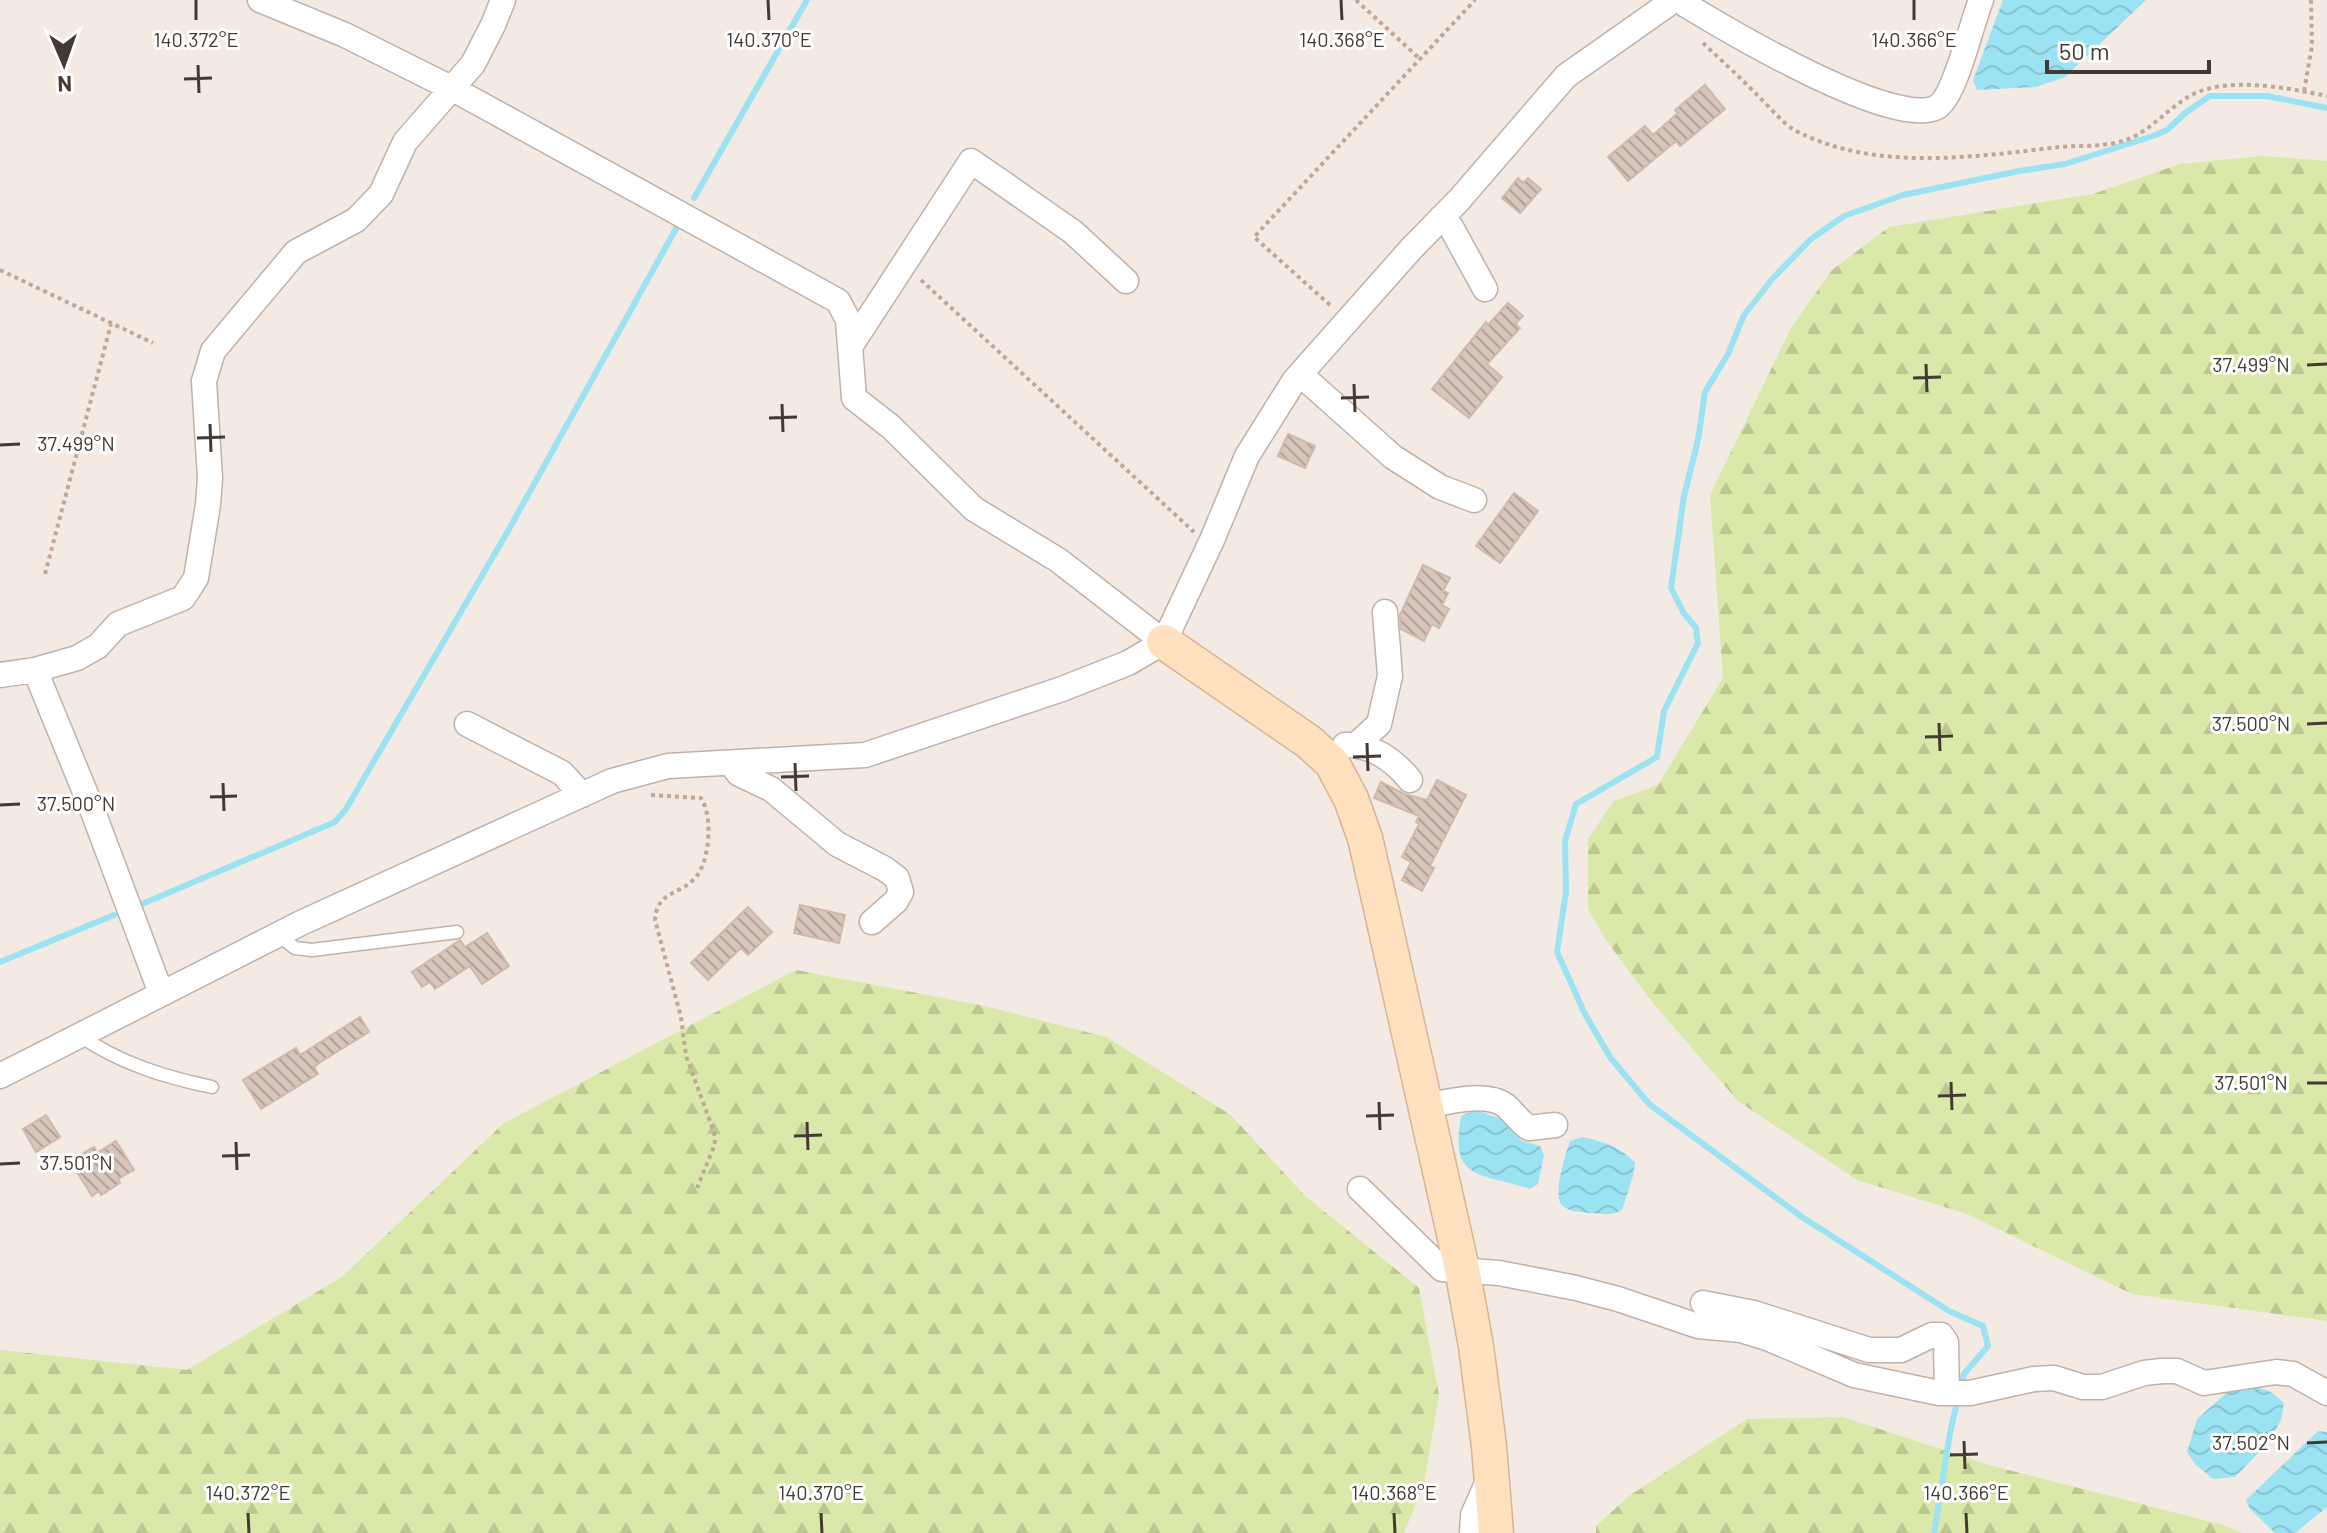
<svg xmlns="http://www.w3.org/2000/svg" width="2327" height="1533" font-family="Barlow,sans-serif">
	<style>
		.forest { fill: url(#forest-firs) }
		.water { fill: url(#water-waves) }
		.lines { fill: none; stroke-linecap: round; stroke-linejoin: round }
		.stream { stroke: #9be2f2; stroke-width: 6 }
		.building { fill: url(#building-back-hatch); stroke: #cfb9ab; stroke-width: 2 }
		.lane-casing { stroke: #c1b2a8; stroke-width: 15 }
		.street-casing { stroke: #c1b2a8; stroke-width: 27 }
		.secondary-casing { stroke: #d7b592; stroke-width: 37 }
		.path { stroke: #c0a796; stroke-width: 4; stroke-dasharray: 4 4; stroke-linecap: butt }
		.lane { stroke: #fff; stroke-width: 12 }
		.street { stroke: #fff; stroke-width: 24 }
		.secondary { stroke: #ffe1c0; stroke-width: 34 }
		.ticks { fill: none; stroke: #443933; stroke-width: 3 }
		.ticks-label { font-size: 20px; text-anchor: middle; fill: #443933; stroke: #fff; stroke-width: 6; stroke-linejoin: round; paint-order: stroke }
	</style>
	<defs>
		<pattern id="forest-firs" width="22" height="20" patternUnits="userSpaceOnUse" patternTransform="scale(2)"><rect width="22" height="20" fill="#dae8a9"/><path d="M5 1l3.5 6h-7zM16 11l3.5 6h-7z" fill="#bcc892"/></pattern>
		<pattern id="water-waves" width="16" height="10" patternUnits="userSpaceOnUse" patternTransform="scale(2)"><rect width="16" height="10" fill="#9be2f2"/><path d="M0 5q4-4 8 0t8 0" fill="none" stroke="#87c3d0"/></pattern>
		<pattern id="building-back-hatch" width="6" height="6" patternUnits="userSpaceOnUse" patternTransform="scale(2)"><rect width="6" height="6" fill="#d7c5bb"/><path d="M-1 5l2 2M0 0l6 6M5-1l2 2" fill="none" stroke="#b0a199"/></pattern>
	</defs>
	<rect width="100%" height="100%" fill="#f2eae3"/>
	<path class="forest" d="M2262,156L2327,161V1321L2132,1294L1967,1214L1857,1180L1738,1101L1652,1002L1606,940L1588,909V839L1614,801L1658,785L1723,678L1710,495L1791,328L1832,270L1889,227L2093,194L2180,164Z
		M796,970L985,1006L1106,1037L1231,1115L1304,1195L1419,1288L1439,1395L1424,1484L1404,1533H0V1350L187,1370L342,1277L504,1123Z
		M1843,1417L1989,1465L2223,1525L2242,1533H1596V1526L1629,1496L1747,1419Z"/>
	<path class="water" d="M2003,0H2146L2065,77L2036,87L1977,90L1973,80Z
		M1476,1110L1501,1119L1522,1141L1540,1146L1544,1155L1538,1184L1530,1189C1481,1172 1449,1182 1461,1116Z
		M1582,1137C1600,1141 1622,1147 1635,1163L1633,1176L1622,1210C1612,1216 1603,1214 1591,1213C1582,1212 1567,1212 1561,1204C1553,1193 1566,1153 1570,1141Z
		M2250,1385L2271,1392L2284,1403L2281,1420L2268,1443L2235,1477L2213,1479L2195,1464L2187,1452L2197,1419L2230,1390Z
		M2318,1431L2327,1432V1507L2295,1533H2275L2250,1509L2246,1500Z"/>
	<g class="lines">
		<path class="stream" d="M694,198L807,0
			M142,904L335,822L346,809L508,531L678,225
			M0,962L114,915
			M1961,1388L1964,1374L1988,1346L1983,1326L1949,1311L1802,1217L1649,1104L1610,1057L1585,1014L1557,952L1566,892L1565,841L1576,804L1657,757L1664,711L1698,643L1696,628L1683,612L1671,588L1684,496L1698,440L1705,392L1728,354L1744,315L1774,277L1811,239L1844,216L1903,195L2019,171L2065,164L2153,136L2167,130L2185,113L2210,96H2267L2327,108
			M1934,1533L1950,1433L1958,1398"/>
	</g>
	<path class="building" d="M1705,85L1725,109L1680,146L1676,141L1628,181L1608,157L1645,126L1653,135L1678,113L1675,110Z
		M1518,178L1523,183L1528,178L1541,189L1520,213L1502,198Z
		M1508,303L1523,316L1515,324L1520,328L1487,364L1502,377L1469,418L1432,389L1486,322L1488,325Z
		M1288,434L1315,446L1305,468L1278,456Z
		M1514,493L1538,511L1500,563L1476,546Z
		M1423,565L1450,578L1443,591L1448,593L1442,605L1449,609L1439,628L1432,624L1424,641L1401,629L1400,615Z
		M1437,780L1466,795L1430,866L1434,868L1422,891L1402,880L1411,862L1402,857L1419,824L1416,822L1419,816L1374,798L1381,782L1404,794L1427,800Z
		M800,905L845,915L839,943L794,933Z
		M748,907L772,932L748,955L741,948L708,980L691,963Z
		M487,933L509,966L482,984L470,966L435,989L430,982L422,987L412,972L460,940L465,947Z
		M360,1017L369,1032L319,1063L314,1067L318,1074L261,1109L243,1080L296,1048L300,1055Z
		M46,1115L60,1137L36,1152L23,1129Z
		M116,1141L134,1170L118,1179L120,1183L101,1195L99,1191L92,1196L70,1161L94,1147L97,1153Z"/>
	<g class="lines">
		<defs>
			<path id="lane" d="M278,935L295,948L312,950L457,932
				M79,1035C119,1063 164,1077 212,1087"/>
			<path id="street" d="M260,0L345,35L453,89L838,301L848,320L854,398L891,427L974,509L1058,560L1164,642
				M1682,0L1686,5C1727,30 1895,130 1937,107C1955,97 1972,22 1981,0
				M1441,218L1451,227L1485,289
				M850,347L971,161L1073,232L1126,281
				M1300,374L1393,457L1440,487L1474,500
				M35,670L92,809L161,993
				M0,675L35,670L77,658L98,646L118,624L183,598L196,578L208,505L210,478L204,381L213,351L296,252L356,220L381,194L405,142L473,64L493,25L503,0
				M467,724L562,773L582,795
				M1345,745C1371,744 1394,760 1410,780
				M1356,745L1379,724L1390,676L1385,612
				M730,763L739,774L771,789L837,844L885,869L897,878L901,892L896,901L872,922
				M0,1076L301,923L612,781L668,766L865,755L1062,689L1128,663L1164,642L1212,540L1247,456L1294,381L1411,249L1459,200L1566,76L1674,0
				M1425,1106C1447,1102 1487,1091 1506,1106C1514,1113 1520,1122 1529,1128L1555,1125
				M1360,1189L1442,1269L1499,1273L1576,1288L1618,1299L1698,1326L1741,1330L1767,1338L1854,1375L1939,1393H1970L2034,1379L2054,1378L2083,1387H2102L2144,1373L2162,1371H2177L2204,1383L2276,1372L2293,1374L2327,1393
				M1703,1303L1754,1313L1869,1350H1901L1932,1335H1941L1946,1342L1947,1393
				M1472,1533L1473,1515L1490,1477"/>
			<path id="secondary" d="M1164,642L1309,742L1332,763L1351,799L1365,838L1377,890L1462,1269L1476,1346L1489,1446L1496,1533"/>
		</defs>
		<use href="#lane" class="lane-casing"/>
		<use href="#street" class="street-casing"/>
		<use href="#secondary" class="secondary-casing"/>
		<path class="path" d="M1356,0L1420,59
			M1703,43C1722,61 1742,79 1760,98C1771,108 1783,124 1796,131C1876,172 1973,157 2059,147C2083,145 2107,148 2131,138C2151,129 2166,111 2185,99C2221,74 2287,88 2327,96
			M2304,91L2312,46L2311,0
			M0,270L153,343
			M921,280L1194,532
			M1330,305L1254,237L1475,0
			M45,574L111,324
			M651,795L701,798C713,816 710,860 696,877C680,896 657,890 655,920L681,1017L686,1056L714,1132L715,1144L697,1188"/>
		<use href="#lane" class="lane"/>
		<use href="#street" class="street"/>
		<use href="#secondary" class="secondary"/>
	</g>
	<path class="ticks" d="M196,0V20M768,0L769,20M1341,0L1342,20M1914,0V20M198,65L199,93M184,79L212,78M1926,364L1927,392M2307,365L2327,364M1913,378L1941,377M1354,384L1355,412M1341,398L1369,397M782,404L783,432M769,418L797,417M210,424L211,452M197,438L225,437M0,445L20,444M1939,723L1940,751M2307,724L2327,723M1925,737L1953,736M1367,743L1368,771M1353,757L1381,756M795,763L796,791M781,777L809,776M223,783L224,811M210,797L237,796M0,805L20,804M1951,1082L1952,1110M2307,1083H2327M1938,1096L1966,1095M1379,1102L1380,1130M1366,1116L1394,1115M807,1122L808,1150M794,1136L822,1135M236,1142L237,1170M222,1156L250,1155M0,1164L20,1163M1964,1441L1965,1469M2307,1443L2327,1442M1950,1455L1978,1454M248,1513L249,1533M821,1513L822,1533M1394,1513L1395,1533M1966,1513L1967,1533"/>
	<g class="ticks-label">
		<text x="196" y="47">140.372°E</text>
		<text x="769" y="47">140.370°E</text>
		<text x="1342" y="47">140.368°E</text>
		<text x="1914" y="47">140.366°E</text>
		<text x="2251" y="372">37.499°N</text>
		<text x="76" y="451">37.499°N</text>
		<text x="2251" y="731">37.500°N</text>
		<text x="76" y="811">37.500°N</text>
		<text x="2251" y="1090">37.501°N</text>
		<text x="76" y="1170">37.501°N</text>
		<text x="2251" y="1450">37.502°N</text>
		<text x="248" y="1500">140.372°E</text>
		<text x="821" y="1500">140.370°E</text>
		<text x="1394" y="1500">140.368°E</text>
		<text x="1966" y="1500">140.366°E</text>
	</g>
	<g transform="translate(64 64) rotate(178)" stroke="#ffffff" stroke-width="6" paint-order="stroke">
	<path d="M0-6L14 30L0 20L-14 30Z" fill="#443933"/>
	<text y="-12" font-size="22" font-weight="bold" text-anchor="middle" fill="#443933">N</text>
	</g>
	<path d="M2047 60v12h162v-12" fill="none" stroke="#443933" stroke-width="4"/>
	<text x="2059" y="60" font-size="24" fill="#443933" stroke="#ffffff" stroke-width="6" paint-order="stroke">50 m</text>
</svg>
